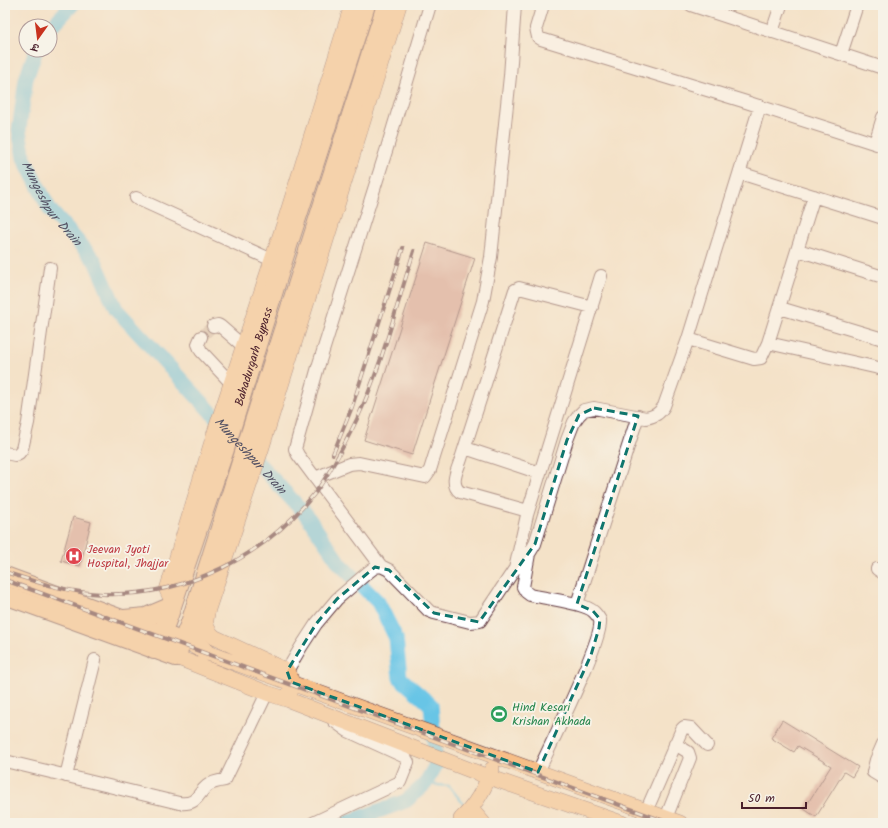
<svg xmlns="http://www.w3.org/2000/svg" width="888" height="828" font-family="Kalam,'Playpen Sans Deva',sans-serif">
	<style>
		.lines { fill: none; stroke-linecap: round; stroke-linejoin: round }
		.stream { stroke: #68c5e6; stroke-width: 2.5 }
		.river { stroke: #68c5e6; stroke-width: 15 }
		.building { fill: #d1988d }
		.minor-tunnel { stroke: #d2bba9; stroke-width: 12; stroke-dasharray: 12 6; stroke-linecap: butt }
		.minor-casing { stroke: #643c43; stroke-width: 14 }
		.major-casing { stroke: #643c43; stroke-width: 16 }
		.highway-casing { stroke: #643c43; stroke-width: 20 }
		.minor { stroke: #fff; stroke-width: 12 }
		.major { stroke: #f7be87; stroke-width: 15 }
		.highway { stroke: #f7be87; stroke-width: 18 }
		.rail-casing { stroke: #4a1f2b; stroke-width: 4 }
		.rail { stroke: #f7f3e8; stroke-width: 2.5; stroke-dasharray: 8; stroke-linecap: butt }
		.marked { fill: none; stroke: #0f766e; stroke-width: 3; stroke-dasharray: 8 5; stroke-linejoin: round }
		.labels { text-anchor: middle; stroke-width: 3.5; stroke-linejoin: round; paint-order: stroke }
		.street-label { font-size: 12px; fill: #4a1f2b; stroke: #f7f3e8 }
		.health-label { font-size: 12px; fill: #be3a42; stroke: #f7f3e8; text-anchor: start }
		.leisure-label { font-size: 12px; fill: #27864d; stroke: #f7f3e8; text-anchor: start }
		.water-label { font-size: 13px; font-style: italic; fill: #535163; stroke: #f7f3e8 }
	</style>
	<rect width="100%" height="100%" fill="#f7f3e8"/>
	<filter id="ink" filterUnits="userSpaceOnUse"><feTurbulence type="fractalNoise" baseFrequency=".025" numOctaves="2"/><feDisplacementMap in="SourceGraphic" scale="8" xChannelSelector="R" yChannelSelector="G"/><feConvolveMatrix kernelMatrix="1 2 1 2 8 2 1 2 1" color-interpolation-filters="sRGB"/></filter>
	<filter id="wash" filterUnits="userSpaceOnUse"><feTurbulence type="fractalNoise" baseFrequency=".012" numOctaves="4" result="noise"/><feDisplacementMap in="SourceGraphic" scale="16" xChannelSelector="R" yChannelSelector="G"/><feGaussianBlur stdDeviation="0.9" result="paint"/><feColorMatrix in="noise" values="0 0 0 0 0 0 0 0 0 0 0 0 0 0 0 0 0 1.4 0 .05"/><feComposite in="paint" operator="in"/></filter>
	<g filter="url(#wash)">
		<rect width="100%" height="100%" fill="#f4e2c8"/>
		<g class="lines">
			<path class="stream" d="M425,784L449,786L466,807"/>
			<g class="river">
				<path d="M50,28L72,5"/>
				<path id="s1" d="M36,50L26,79L19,130L24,158L50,210L95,261L116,309L307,516L340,564L378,602L396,638L400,678L431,705L436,765L425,784L406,801L346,823"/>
			</g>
		</g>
		<g id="blocks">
			<path class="building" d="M427,243L475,258L412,455L364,440Z
				M73,517L91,522L80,566L61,561Z
				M782,720L858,767L852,777L844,772L816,817L804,809L831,766L798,746L794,752L771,738Z"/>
		</g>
	</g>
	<g filter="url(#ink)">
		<use href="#blocks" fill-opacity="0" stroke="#643c43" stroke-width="1"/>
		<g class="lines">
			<path class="minor-tunnel" d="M201,337L213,326"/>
			<defs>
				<path id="minor" d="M543,5L536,28L538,37L541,39L743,101L883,146
					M691,5L883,68
					M772,32L781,5
					M841,54L857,5
					M875,143L883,117
					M740,173L883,218
					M136,198L272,260
					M798,250L883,277
					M780,308L883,339
					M213,326L218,325L220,326L243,346
					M201,337L198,344L201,351L231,383
					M688,339L754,359L761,358L768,343L814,196
					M768,343L883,369
					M465,448L540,473
					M5,453L15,455L19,453L22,449L28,423L50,268
					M315,478L349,464L359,463L425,477L430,470L483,301L491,257L510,76L515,5
					M528,511L460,492C449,484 458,469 461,459L515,290L519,288L592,307
					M529,554L523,587L526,592L530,595C544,598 586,603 594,612C596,614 599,618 600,620C604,638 549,748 538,772
					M381,566L298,455L295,449L318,367L387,148L430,5
					M515,569L527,515L601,276
					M877,569L883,573
					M577,604L638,416
					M287,671L301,647L316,624L337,599L366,574L375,567L381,566L389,570L429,611L434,613L470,622L480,621L514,570L529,554L535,544L567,440L574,422L579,415L584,410L594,408L646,418C655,416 659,414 664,406L688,339L760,106
					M883,744L876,760L873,772L883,778
					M5,761L179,803C198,805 196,795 207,786C212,782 218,781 225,780L267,693
					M66,776L95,660
					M666,818L690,758L688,752L675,744
					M313,823L400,782L408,762L405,757L348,731L334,721
					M641,823L682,729L684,727L691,728L707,745"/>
				<path id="major" d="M173,603L167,590L214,435L285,221L352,5
					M195,647L205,652L680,823
					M176,657L267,693L289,700L483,775L622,823
					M289,700C290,691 294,679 287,671L214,637C204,627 205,622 208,609L261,450L399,5
					M471,809L483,823
					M465,823L461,819C476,805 485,788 492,769"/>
				<g id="highway">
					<path d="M5,576L173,638"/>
					<path d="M5,595L176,657L190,623L386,5"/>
					<path d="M124,619L146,617L172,606"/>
					<path d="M190,623L197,641L205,652"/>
					<path id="s2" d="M154,650L162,634L169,615L225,449L284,258L366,5"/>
				</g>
			</defs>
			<use href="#minor" class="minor-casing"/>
			<use href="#major" class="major-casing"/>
			<use href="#highway" class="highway-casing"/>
			<use href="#minor" class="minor"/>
			<use href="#major" class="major"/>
			<use href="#highway" class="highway"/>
			<defs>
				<path id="rail" d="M333,454L352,407L403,248
					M5,572C36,582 70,593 103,594C185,597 264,557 315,493C332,470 345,444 357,419C382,366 396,307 414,251
					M5,580L669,823"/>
			</defs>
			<use href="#rail" class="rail-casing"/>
			<use href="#rail" class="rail"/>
		</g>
	</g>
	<path d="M0 0H888V828H0ZM594,408L638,416L577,604L593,611L600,619L599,628L591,655L538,772L291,682L287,671L316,624L337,599L375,567L389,570L434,613L479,622L535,544L567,440L579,415Z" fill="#f4e2c8" fill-opacity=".55" fill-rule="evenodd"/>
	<path class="marked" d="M594,408L638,416L577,604L593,611L600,619L599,628L591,655L538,772L291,682L287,671L316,624L337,599L375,567L389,570L434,613L479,622L535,544L567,440L579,415Z"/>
	<defs>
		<symbol id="hospital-disc" viewBox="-11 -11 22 22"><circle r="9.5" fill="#e0444e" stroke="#f7f3e8"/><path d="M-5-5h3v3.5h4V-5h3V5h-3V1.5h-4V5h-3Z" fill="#fff"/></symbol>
		<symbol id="stadium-disc" viewBox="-11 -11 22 22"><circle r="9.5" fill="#2e9e5b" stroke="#f7f3e8"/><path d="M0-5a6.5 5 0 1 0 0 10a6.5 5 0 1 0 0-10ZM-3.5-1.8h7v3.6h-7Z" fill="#fff"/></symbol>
	</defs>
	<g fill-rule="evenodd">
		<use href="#hospital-disc" x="64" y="546" width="20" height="20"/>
		<use href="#stadium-disc" x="489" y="704" width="20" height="20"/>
	</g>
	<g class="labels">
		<g class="street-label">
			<text dy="4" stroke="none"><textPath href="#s2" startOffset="310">Bahadurgarh Bypass</textPath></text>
		</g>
		<g class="health-label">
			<text x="87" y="553">Jeevan Jyoti<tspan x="87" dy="14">Hospital, Jhajjar</tspan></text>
		</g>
		<g class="leisure-label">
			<text x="512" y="711">Hind Kesari<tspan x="512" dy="14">Krishan Akhada</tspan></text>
		</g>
		<g class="water-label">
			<text dy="5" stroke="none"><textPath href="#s1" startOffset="164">Mungeshpur Drain</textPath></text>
			<text dy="5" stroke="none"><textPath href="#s1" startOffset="488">Mungeshpur Drain</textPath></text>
		</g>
	</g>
	<rect width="888" height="828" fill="none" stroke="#f7f3e8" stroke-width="20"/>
	<g transform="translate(38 38) rotate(194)"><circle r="19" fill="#f7f3e8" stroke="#b29e9c"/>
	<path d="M0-3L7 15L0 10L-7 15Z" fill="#c8321e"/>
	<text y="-6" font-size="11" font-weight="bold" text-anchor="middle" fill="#4a1f2b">उ</text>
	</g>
	<path d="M742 802v6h64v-6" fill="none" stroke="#4a1f2b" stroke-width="2"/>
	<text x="748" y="802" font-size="12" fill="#4a1f2b" stroke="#f7f3e8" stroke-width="3" paint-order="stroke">50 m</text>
</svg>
